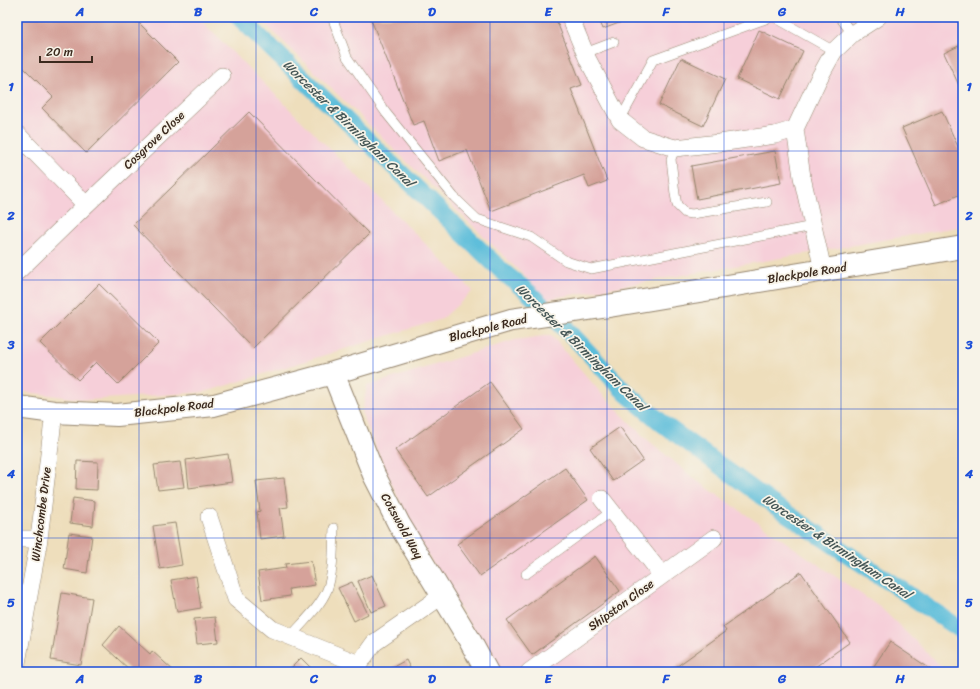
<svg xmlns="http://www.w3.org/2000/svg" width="980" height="689" font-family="Sriracha,sans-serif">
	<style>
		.built { fill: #f6cfd9 }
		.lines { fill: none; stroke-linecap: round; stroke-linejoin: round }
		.canal { stroke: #5bbdda; stroke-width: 18 }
		.building { fill: #d5a29a }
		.lane-casing { stroke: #94846d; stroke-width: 10 }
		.street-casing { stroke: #94846d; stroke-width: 18 }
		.secondary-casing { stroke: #94846d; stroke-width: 24 }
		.lane { stroke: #fff; stroke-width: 9 }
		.street { stroke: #fff; stroke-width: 17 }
		.secondary { stroke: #fff; stroke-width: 22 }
		.grid { fill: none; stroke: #1d4ed8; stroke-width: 1; stroke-opacity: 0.55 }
		.labels { text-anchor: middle; stroke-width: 3.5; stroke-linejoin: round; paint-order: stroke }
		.street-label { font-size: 12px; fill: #3b2a1e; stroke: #f7f3e8 }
		.water-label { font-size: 13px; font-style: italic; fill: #455656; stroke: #f7f3e8 }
		.neatline { fill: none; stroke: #1d4ed8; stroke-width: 1.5 }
		.grid-label { font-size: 13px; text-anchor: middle; font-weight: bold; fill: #1d4ed8 }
	</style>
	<rect width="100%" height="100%" fill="#f7f3e8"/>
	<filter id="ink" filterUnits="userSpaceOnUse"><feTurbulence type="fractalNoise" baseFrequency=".025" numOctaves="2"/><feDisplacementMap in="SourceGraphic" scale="8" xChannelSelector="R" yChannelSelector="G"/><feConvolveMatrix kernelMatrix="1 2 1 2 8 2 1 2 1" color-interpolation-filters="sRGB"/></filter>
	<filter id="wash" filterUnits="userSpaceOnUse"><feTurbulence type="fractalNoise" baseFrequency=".012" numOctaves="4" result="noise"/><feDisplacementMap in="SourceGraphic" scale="16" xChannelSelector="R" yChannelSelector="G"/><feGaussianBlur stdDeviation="0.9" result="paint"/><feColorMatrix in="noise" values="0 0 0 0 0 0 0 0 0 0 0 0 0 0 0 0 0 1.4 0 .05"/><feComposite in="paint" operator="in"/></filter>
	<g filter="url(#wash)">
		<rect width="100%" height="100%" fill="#eedebc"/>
		<path class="built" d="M17,17H197L473,291L442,319L205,392L89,400L17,391Z
			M258,17H963V226L548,299Z
			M551,335L600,392L644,437L696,480L881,608L947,672H498L416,536L382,463L362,414L367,386L515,340Z"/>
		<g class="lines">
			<path class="canal" d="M239,17L503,272L529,293L573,336L625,392L663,424L774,505L963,631"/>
		</g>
		<g id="blocks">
			<path class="building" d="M17,17H137L135,19L178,62L86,153L42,108L53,97L17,61Z
				M370,17H555L582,85L571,89L607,181L589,188L584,175L491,211L467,150L439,161L424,121L413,125Z
				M598,17H635L603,29Z
				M759,30L803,51L780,99L737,79Z
				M963,44V94L944,53Z
				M681,58L725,79L703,126L659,105Z
				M942,111L963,158V193L936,205L902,128Z
				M249,112L369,234L253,348L133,225Z
				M775,151L781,183L697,199L691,166Z
				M99,284L159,343L118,384L96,362L78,380L40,343Z
				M490,382L524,429L428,497L395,450Z
				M620,427L643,460L613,481L590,448Z
				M228,454L232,482L189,488L186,460Z
				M77,461L98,462L97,490L76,489Z
				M180,462L184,487L158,490L154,465Z
				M565,468L588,500L480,576L457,544Z
				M284,478L288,507L280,508L284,536L260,539L257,512L260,511L256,481Z
				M73,498L95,501L93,526L70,523Z
				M175,523L182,565L160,569L153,526Z
				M69,533L92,536L87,573L64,569Z
				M595,556L620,591L532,655L507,620Z
				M311,561L315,585L289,589L290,596L262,600L258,572L286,568L285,564Z
				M801,572L850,642L808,672H669L726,631L723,627Z
				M372,575L386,606L371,612L358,581Z
				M196,576L201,608L177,612L171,580Z
				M352,582L368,614L354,621L338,588Z
				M62,593L92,598L81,665L51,660Z
				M215,617L218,642L197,644L194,619Z
				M119,626L150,654L152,651L175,672H135L134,671L132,672L103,645Z
				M890,642L935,672H870Z
				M301,658L315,672H287Z
				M406,660L412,672H395L393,667Z"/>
		</g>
	</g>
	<g filter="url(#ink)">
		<use href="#blocks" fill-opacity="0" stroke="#94846d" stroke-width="1"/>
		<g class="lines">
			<defs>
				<path id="lane" d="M332,17L347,57L386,113L454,197L477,219L531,237L566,261L591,269L813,226
					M774,17L834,51
					M840,17L852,34
					M585,53L614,42
					M620,120L653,60L771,17
					M675,148L671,159L675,194L677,205L685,213L692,214L767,202
					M526,574L612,511
					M291,636C303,622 320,607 327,590C334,571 333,548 334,528"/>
				<path id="street" d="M570,17L588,60L620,120L643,138L675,148L719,143L775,135L795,129
					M17,134L86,205
					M823,270L802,177L795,129L818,80L834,51L852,34L878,17
					M17,272L86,205L222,76
					M602,499L662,575
					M209,517L236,599L272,629L359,664
					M17,539H39
					M17,663L39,539L54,412
					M357,672L359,664L374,643L443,595
					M529,672L714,538"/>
				<path id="secondary" d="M333,373L374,475L399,524L469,639L487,672
					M17,407L54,412L117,415L214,405L333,373L511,320L608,306L963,247"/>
			</defs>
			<use href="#lane" class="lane-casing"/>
			<use href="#street" class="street-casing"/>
			<use href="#secondary" class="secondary-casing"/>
			<use href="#lane" class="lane"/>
			<use href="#street" class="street"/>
			<use href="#secondary" class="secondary"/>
		</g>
	</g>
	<path class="grid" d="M139,17V672M256,17V672M373,17V672M490,17V672M607,17V672M724,17V672M841,17V672M17,151H963M17,280H963M17,409H963M17,538H963"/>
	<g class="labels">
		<g class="street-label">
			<text transform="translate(154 140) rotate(-43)" y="4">Cosgrove Close</text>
			<text transform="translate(807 273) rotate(-9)" y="4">Blackpole Road</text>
			<text transform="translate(488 328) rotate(-14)" y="4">Blackpole Road</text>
			<text transform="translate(174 408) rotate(-7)" y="4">Blackpole Road</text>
			<text transform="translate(41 514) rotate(-83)" y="4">Winchcombe Drive</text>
			<text transform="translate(402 526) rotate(61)" y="4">Cotswold Way</text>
			<text transform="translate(621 605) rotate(-36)" y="4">Shipston Close</text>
		</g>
		<g class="water-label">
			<text transform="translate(349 123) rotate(44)" y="5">Worcester &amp; Birmingham Canal</text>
			<text transform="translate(582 347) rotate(44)" y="5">Worcester &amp; Birmingham Canal</text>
			<text transform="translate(837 546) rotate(34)" y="5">Worcester &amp; Birmingham Canal</text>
		</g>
	</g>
	<rect width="980" height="689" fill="none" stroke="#f7f3e8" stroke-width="44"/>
	<path d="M40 56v6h52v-6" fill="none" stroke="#3b2a1e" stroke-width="2"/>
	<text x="46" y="56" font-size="12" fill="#3b2a1e" stroke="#f7f3e8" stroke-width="3" paint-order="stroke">20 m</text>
	<rect x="22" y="22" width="936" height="645" class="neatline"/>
	<g class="grid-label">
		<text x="80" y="16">A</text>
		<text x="198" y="16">B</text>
		<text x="314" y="16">C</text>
		<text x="432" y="16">D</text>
		<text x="548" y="16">E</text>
		<text x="666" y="16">F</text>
		<text x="782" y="16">G</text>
		<text x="900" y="16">H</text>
		<text x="11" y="91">1</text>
		<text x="969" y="91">1</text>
		<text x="11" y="220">2</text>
		<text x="969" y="220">2</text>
		<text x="11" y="349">3</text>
		<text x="969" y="349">3</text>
		<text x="11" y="478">4</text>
		<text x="969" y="478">4</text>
		<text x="11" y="607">5</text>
		<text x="969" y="607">5</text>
		<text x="80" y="683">A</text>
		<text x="198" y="683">B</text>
		<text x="314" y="683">C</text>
		<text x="432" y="683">D</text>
		<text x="548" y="683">E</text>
		<text x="666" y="683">F</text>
		<text x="782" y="683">G</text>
		<text x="900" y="683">H</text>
	</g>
</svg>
